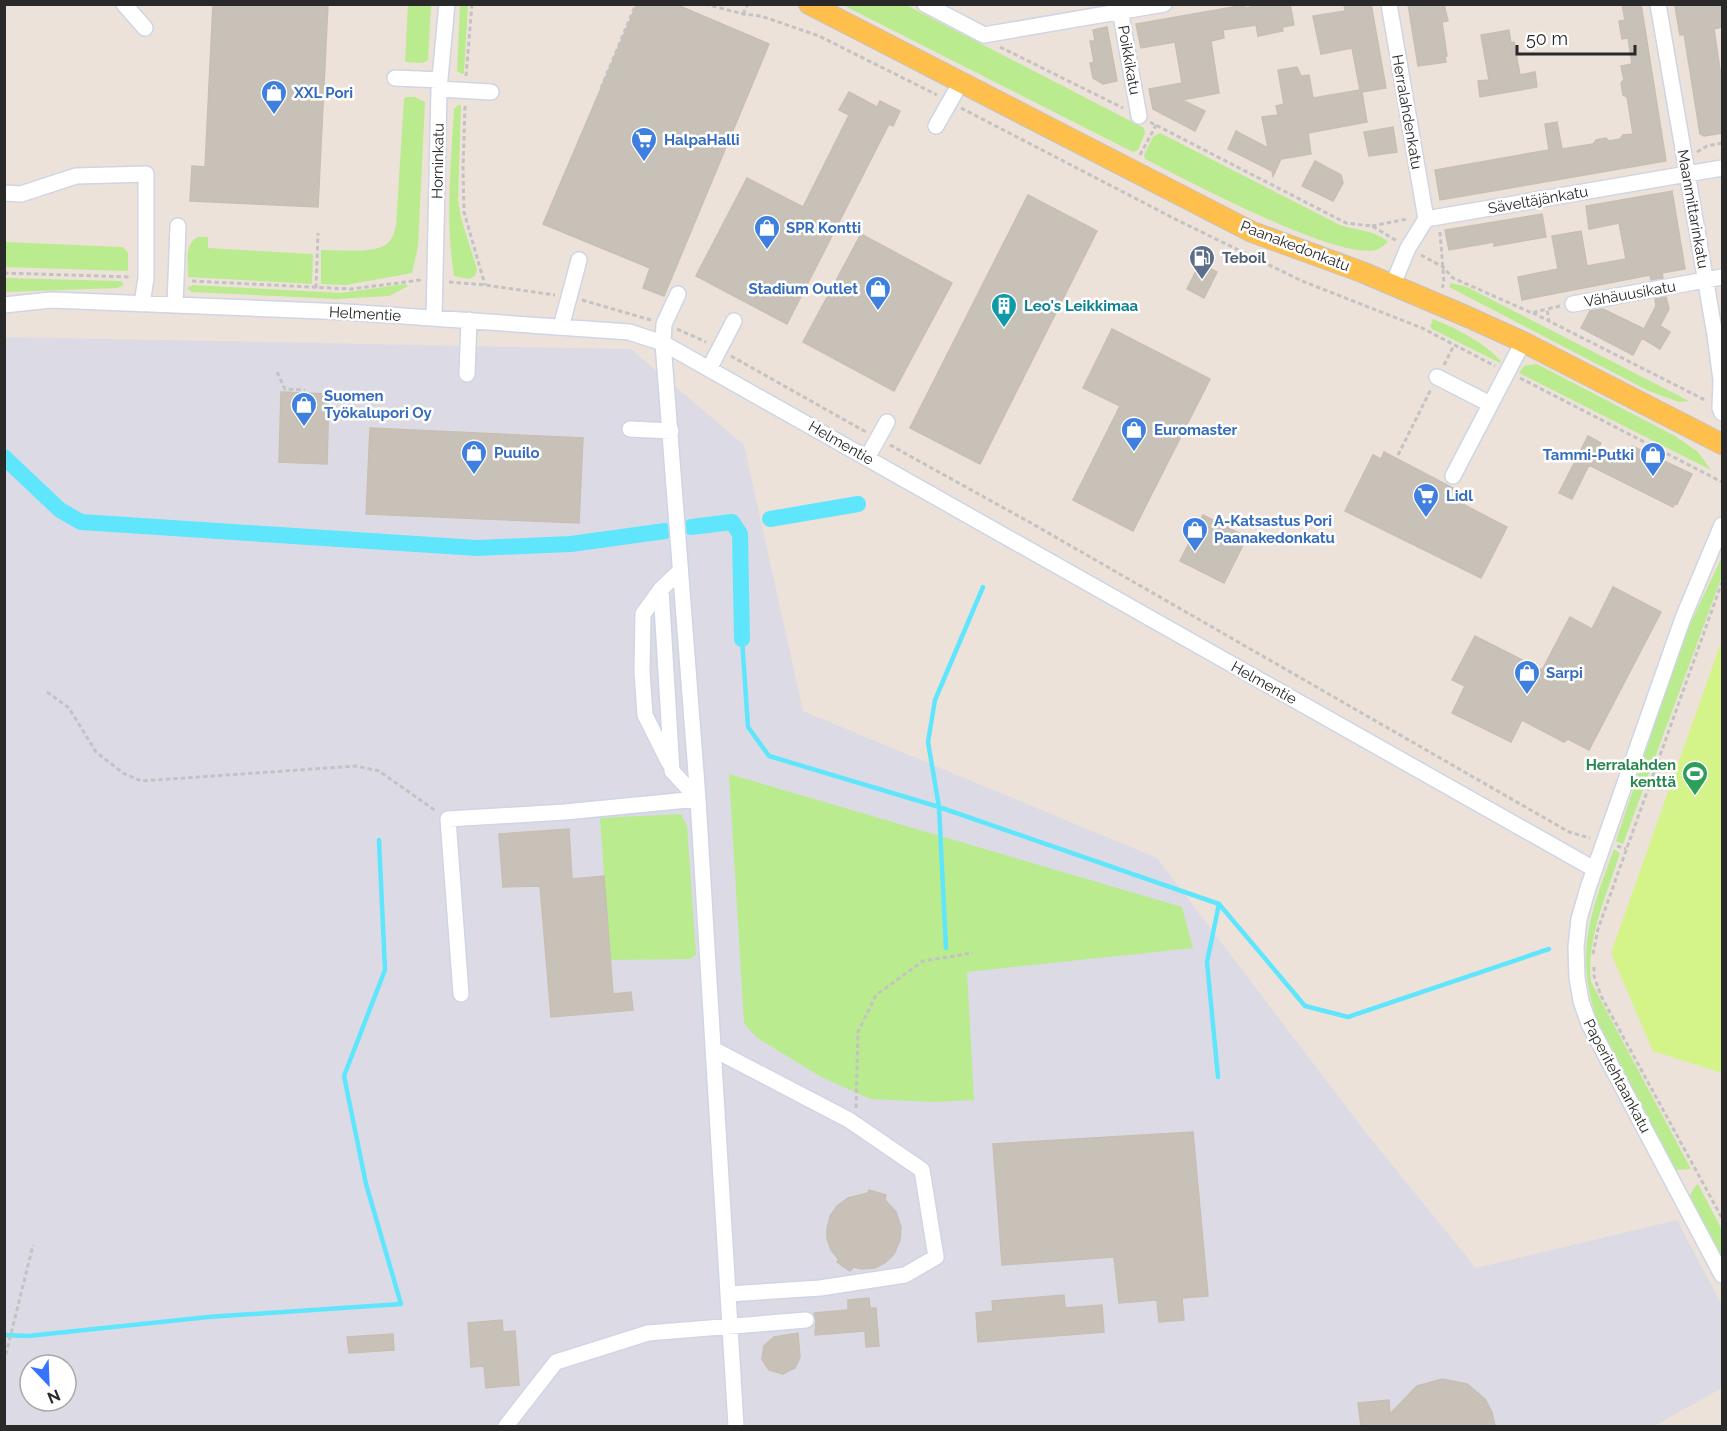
<svg xmlns="http://www.w3.org/2000/svg" width="1727" height="1431" font-family="Raleway,sans-serif">
	<style>
		.industrial { fill: #dcdbe5; fill-rule: evenodd }
		.green { fill: #baeb8f }
		.pitch { fill: #d4f389 }
		.lines { fill: none; stroke-linecap: round; stroke-linejoin: round }
		.stream { stroke: #5fe6fc; stroke-width: 4.5 }
		.canal { stroke: #5fe6fc; stroke-width: 16 }
		.building { fill: #c7c1b8; stroke: #c9beb3; stroke-width: 1.5 }
		.minor-casing { stroke: #ced5e4; stroke-width: 18 }
		.major-casing { stroke: #c3c3c3; stroke-width: 22 }
		.path { stroke: #c3c3c3; stroke-width: 3; stroke-dasharray: 4.5 3; stroke-linecap: butt }
		.minor { stroke: #fff; stroke-width: 15 }
		.major { stroke: #ffbf4d; stroke-width: 20 }
		.labels { text-anchor: middle; stroke-width: 5; stroke-linejoin: round; paint-order: stroke }
		.street-label { font-size: 15px; fill: #292929; stroke: #fff }
		.shop-label { font-size: 15px; font-weight: bold; fill: #366cbe; stroke: #fff; text-anchor: start }
		.service-label { font-size: 15px; font-weight: bold; fill: #4e5e75; stroke: #fff; text-anchor: start }
		.culture-label { font-size: 15px; font-weight: bold; fill: #0d838f; stroke: #fff; text-anchor: start }
		.leisure-label { font-size: 15px; font-weight: bold; fill: #27864d; stroke: #fff; text-anchor: end }
	</style>
	<rect width="100%" height="100%" fill="#ede2d9"/>
	<path class="industrial" d="M5,337L631,349L744,445L803,711L1157,858L1367,1134L1476,1268L1677,1220L1722,1305V1388L1654,1426H5ZM30,1365H66V1401H30Z"/>
	<path class="green" d="M408,4L431,5L428,60L423,63L405,62Z
		M460,5H468L464,73L462,74L457,71Z
		M843,5H906L1144,128L1145,133L1138,150L1133,152Z
		M406,97H415L425,102L418,246L412,273L346,285L321,284V250C337,250 377,254 388,243C393,238 394,232 396,226L404,99Z
		M458,105H461L458,200L461,218L477,269L475,276L469,279L454,276C445,221 451,165 454,109Z
		M1160,133L1340,225C1357,231 1376,230 1388,242C1384,245 1380,249 1376,250C1336,260 1187,180 1145,159L1144,155L1153,137Z
		M198,237H208V248L313,254L312,284L188,277C188,264 184,243 198,237Z
		M5,242L123,247L128,253V271L5,267Z
		M5,278L121,281L124,285L117,288L5,292Z
		M1451,283L1467,287L1689,401L1679,402L1649,391L1449,287Z
		M405,284L408,286L389,296L338,299L192,292L187,288L193,285L341,293Z
		M1433,319C1458,329 1483,342 1501,361L1500,363L1432,329L1430,326Z
		M1537,364L1675,436L1698,452L1711,470L1519,373L1524,366Z
		M1722,557V576L1623,844L1616,841L1682,641Z
		M729,774L1182,907L1193,948L967,972L974,1100L933,1102L871,1099L821,1077L756,1037L744,1023Z
		M681,814L687,826L696,955L690,959L610,960L600,818Z
		M1614,849L1620,853C1607,895 1586,938 1591,982L1691,1169L1675,1170L1597,1020C1574,952 1591,912 1614,849Z
		M1698,1184L1722,1230V1257L1690,1196L1694,1188Z"/>
	<path class="pitch" d="M1722,640V1073L1653,1051L1611,953Z"/>
	<g class="lines">
		<path class="stream" d="M742,639L748,727L769,756L939,807L1219,904L1305,1006L1348,1017L1549,949
			M946,948L939,807L928,742L935,700L983,587
			M1218,1077L1207,962L1219,904
			M4,1335L28,1336L208,1317L401,1304L366,1184L344,1076L385,970L379,840"/>
		<path class="canal" d="M4,457L60,510L81,522L477,548L571,544L665,531
			M770,519L858,504
			M691,527L732,522L740,534L742,639"/>
	</g>
	<path class="building" d="M213,4H328L318,207L190,201L192,166L205,167Z
		M637,4H675L769,44L664,296L643,288L650,268L543,224Z
		M1267,4H1290L1294,25L1282,27L1283,31L1258,36L1256,25L1223,30L1224,38L1211,41L1219,93L1182,100L1205,111L1195,131L1153,109L1149,89L1182,83L1175,42L1141,48L1136,24L1245,5V8Z
		M1344,4H1371L1386,88L1362,92L1367,122L1308,133L1311,154L1281,159L1273,176L1272,171L1228,149L1236,131L1268,148L1262,117L1278,115L1276,106L1284,104L1278,70L1297,67L1301,76L1309,75L1313,98L1360,90L1352,48L1321,54L1313,16L1345,11Z
		M1408,4H1444L1448,21L1442,22L1447,56H1445L1446,62L1418,66Z
		M1622,4H1641L1666,161L1440,200L1435,170L1549,150L1545,124L1557,122L1562,149L1593,144L1596,140L1606,138L1609,141L1620,139L1623,135L1633,134L1627,97L1623,95L1621,83L1624,80L1621,66L1632,64L1628,38L1622,39L1619,21L1625,20Z
		M1684,4H1722V27L1714,29L1722,83V133L1704,136L1700,134L1684,34L1680,35L1675,6Z
		M1107,27L1117,81L1103,84L1093,78L1090,63L1094,62L1090,41H1095L1093,30Z
		M1509,30L1511,43L1514,42L1520,75L1535,72L1537,87L1480,97L1478,81L1489,80L1481,35Z
		M849,92L877,107L880,101L900,111L893,126L889,124L787,324L696,276L747,178L803,207L849,115L839,110Z
		M1393,127L1397,152L1369,156L1364,132Z
		M1315,161L1341,175L1343,183L1333,201L1302,186Z
		M1672,191L1685,269L1662,273L1663,278L1651,280L1650,275L1522,300L1518,277L1558,269L1552,236L1581,231L1587,266L1626,259L1619,223L1589,229L1586,206Z
		M1028,195L1097,231L980,464L910,428Z
		M1542,214L1546,237L1494,246V242L1449,250L1445,230Z
		M861,234L952,283L894,391L803,342Z
		M1200,263L1217,272L1204,298L1187,289Z
		M1666,297L1669,309L1660,326L1670,332L1660,349L1642,338L1633,355L1581,328L1590,311L1603,309L1644,329L1656,306L1655,299Z
		M1112,329L1210,379L1133,531L1073,500L1120,406L1083,388Z
		M281,392L329,394L327,464L279,462Z
		M370,428L583,438L579,523L366,514Z
		M1588,436L1601,443L1599,447L1620,458L1622,453L1627,456L1632,446L1692,474L1677,504L1675,503L1673,507L1589,465L1572,499L1559,493Z
		M1384,452L1453,488L1449,497L1507,527L1481,578L1345,511L1373,455L1381,459Z
		M1203,515L1247,537L1224,583L1180,561Z
		M1613,587L1661,612L1589,750L1568,739L1564,742L1522,720L1511,742L1452,713L1465,686L1452,680L1475,636L1542,670L1570,617L1592,629Z
		M569,829L572,879L604,876L613,994L631,992L633,1010L551,1017L540,886L503,887L499,834Z
		M1193,1132L1208,1296L1182,1298L1184,1320L1159,1322L1157,1300L1119,1303L1114,1257L1002,1265L993,1144Z
		M869,1190L886,1195L885,1200L896,1212L901,1227L900,1240L894,1254L885,1263L875,1268L862,1269L854,1267L850,1271L837,1262L839,1260L831,1250L827,1238V1229L830,1216L837,1206L848,1198L868,1193Z
		M1064,1295L1065,1308L1102,1305L1104,1332L978,1342L976,1313L993,1311L992,1301Z
		M869,1298L870,1308H876L879,1346L866,1347L865,1331L815,1335L816,1320L814,1313L848,1310V1300Z
		M502,1320L503,1332L515,1331L519,1385L486,1388L484,1366L471,1367L468,1323Z
		M798,1333L800,1357L795,1368L783,1374L769,1370L762,1359L764,1346L774,1337Z
		M393,1334L394,1350L349,1353L347,1337Z
		M1442,1379L1467,1384L1485,1399L1492,1412L1495,1426H1361L1358,1403L1389,1400L1390,1414L1417,1386Z"/>
	<g class="lines">
		<defs>
			<path id="minor" d="M124,4L145,28
				M925,4L984,35L1164,4
				M1119,4L1139,116
				M1389,4L1426,219
				M1658,4L1715,335L1721,380L1720,408L1722,413
				M395,78L440,80
				M439,89L491,92
				M936,126L961,82
				M4,193L21,194L76,176L146,174V278L142,304
				M1393,284L1408,248L1426,219L1722,168
				M678,294L664,324L663,343L698,799L736,1426
				M1573,304L1722,277
				M4,305L51,300L346,312L629,332L663,343L1594,869
				M175,305L178,226
				M434,318L439,89L447,4
				M561,327L579,260
				M709,369L734,321
				M467,374L469,320
				M1437,377L1490,404
				M630,429L671,431
				M867,458L887,422
				M1453,476L1523,342
				M1722,525L1683,618L1588,888L1579,919L1576,947L1577,978L1581,1001L1589,1024L1722,1275
				M680,571L661,589L672,771L698,799
				M661,589L643,614L642,672L645,715L669,763
				M461,994L448,819L565,812L698,799
				M713,1049L849,1120L922,1170L936,1257L905,1275L820,1288L728,1294
				M506,1426L556,1362L648,1333L806,1320"/>
			<path id="major" d="M809,4L1252,232L1362,272L1468,317L1523,342L1722,444"/>
		</defs>
		<use href="#minor" class="minor-casing"/>
		<use href="#major" class="major-casing"/>
		<path class="path" d="M705,4L743,14L761,16L819,36L937,95
			M743,14L748,4
			M1000,47L1123,108
			M466,76L472,4
			M601,88L636,4
			M465,106L463,169L464,212L485,285
			M961,108L1179,221L1302,281L1422,328L1495,366
			M1150,122L1346,223L1372,226L1397,241
			M1697,152L1707,146L1722,143
			M1140,155L1156,125
			M1372,226L1407,219
			M1440,232L1444,283L1442,288
			M1421,255L1443,267L1453,278L1532,313L1547,309
			M4,273L131,277
			M192,281L351,289L421,280
			M449,282L485,285L555,295
			M316,288L318,233
			M582,300L651,320
			M1560,306L1547,309L1549,321L1705,400
			M1533,313L1549,321
			M677,329L706,342
			M731,356L866,432
			M1444,365L1454,345
			M277,372L285,389L305,390
			M1520,378L1722,482
			M890,445L1031,523L1569,832L1590,838
			M1398,455L1431,389
			M47,692L69,708L96,752L123,773L141,781L356,766L379,771L436,811
			M1617,846L1626,849
			M1593,954L1598,929L1722,582
			M1594,967V976L1601,996L1722,1218
			M856,1108L858,1032L876,995L923,961L973,953
			M4,1362L33,1245"/>
		<use href="#minor" class="minor"/>
		<use href="#major" class="major"/>
	</g>
	<defs>
		<symbol id="shop-pin" viewBox="-11 -11 22 30"><path d="M0 17L-7.5 6A9.5 9.5 0 1 1 7.5 6Z" fill="#3f7fe0" stroke="#fff"/><path d="M-5-2.5h2.3a2.7 3.5 0 0 1 5.4 0H5L5.5 6h-11ZM-1.5-2.5h3a1.5 2.3 0 0 0-3 0Z" fill="#fff"/></symbol>
		<symbol id="supermarket-pin" viewBox="-11 -11 22 30"><path d="M0 17L-7.5 6A9.5 9.5 0 1 1 7.5 6Z" fill="#3f7fe0" stroke="#fff"/><path d="M-6-5.5h2.5l.6 2H6L4.5 2H-2.5L-4.4-4H-6ZM-1.5 3.2a1.3 1.3 0 1 0 .1 0ZM3 3.2a1.3 1.3 0 1 0 .1 0Z" fill="#fff"/></symbol>
		<symbol id="fuel-pin" viewBox="-11 -11 22 30"><path d="M0 17L-7.5 6A9.5 9.5 0 1 1 7.5 6Z" fill="#5c6f8a" stroke="#fff"/><path d="M-5.5-6h7V0h2V4h1.3V-2.5L3-4.5l.8-.8L6-3V5H2.5V1h-1V6h-7ZM-4.2-4.7v3.2H.2V-4.7Z" fill="#fff"/></symbol>
		<symbol id="building-pin" viewBox="-11 -11 22 30"><path d="M0 17L-7.5 6A9.5 9.5 0 1 1 7.5 6Z" fill="#0f9aa8" stroke="#fff"/><path d="M-4-6H4V6H1V3H-1V6H-4ZM-2.5-4.3h1.7v1.8h-1.7ZM.8-4.3h1.7v1.8H.8ZM-2.5-1h1.7V.8h-1.7ZM.8-1h1.7V.8H.8Z" fill="#fff"/></symbol>
		<symbol id="stadium-pin" viewBox="-11 -11 22 30"><path d="M0 17L-7.5 6A9.5 9.5 0 1 1 7.5 6Z" fill="#2e9e5b" stroke="#fff"/><path d="M0-5a6.5 5 0 1 0 0 10a6.5 5 0 1 0 0-10ZM-3.5-1.8h7v3.6h-7Z" fill="#fff"/></symbol>
	</defs>
	<g fill-rule="evenodd">
		<use href="#shop-pin" x="259" y="78" width="30" height="40"/>
		<use href="#supermarket-pin" x="629" y="125" width="30" height="40"/>
		<use href="#shop-pin" x="752" y="213" width="30" height="40"/>
		<use href="#fuel-pin" x="1187" y="243" width="30" height="40"/>
		<use href="#shop-pin" x="863" y="274" width="30" height="40"/>
		<use href="#building-pin" x="989" y="291" width="30" height="40"/>
		<use href="#shop-pin" x="289" y="390" width="30" height="40"/>
		<use href="#shop-pin" x="1119" y="415" width="30" height="40"/>
		<use href="#shop-pin" x="459" y="438" width="30" height="40"/>
		<use href="#shop-pin" x="1638" y="440" width="30" height="40"/>
		<use href="#supermarket-pin" x="1411" y="481" width="30" height="40"/>
		<use href="#shop-pin" x="1180" y="515" width="30" height="40"/>
		<use href="#shop-pin" x="1512" y="658" width="30" height="40"/>
		<use href="#stadium-pin" x="1680" y="759" width="30" height="40"/>
	</g>
	<g class="labels">
		<g class="street-label">
			<text transform="translate(1129 60) rotate(80)" y="5">Poikkikatu</text>
			<text transform="translate(1407 112) rotate(80)" y="5">Herralahdenkatu</text>
			<text transform="translate(438 161) rotate(-89)" y="5">Horninkatu</text>
			<text transform="translate(1538 200) rotate(-10)" y="5">Säveltäjänkatu</text>
			<text transform="translate(1693 209) rotate(80)" y="5">Maanmittarinkatu</text>
			<text transform="translate(1295 246) rotate(21)" y="5">Paanakedonkatu</text>
			<text transform="translate(1630 294) rotate(-10)" y="5">Vähäuusikatu</text>
			<text transform="translate(365 314) rotate(3)" y="5">Helmentie</text>
			<text transform="translate(841 443) rotate(30)" y="5">Helmentie</text>
			<text transform="translate(1264 683) rotate(29)" y="5">Helmentie</text>
			<text transform="translate(1617 1076) rotate(62)" y="5">Paperitehtaankatu</text>
		</g>
		<g class="shop-label">
			<text x="294" y="98">XXL Pori</text>
			<text x="664" y="145">HalpaHalli</text>
			<text x="786" y="233">SPR Kontti</text>
			<text x="858" y="294" text-anchor="end">Stadium Outlet</text>
			<text x="324" y="401">Suomen<tspan x="324" dy="17">Työkalupori Oy</tspan></text>
			<text x="1154" y="435">Euromaster</text>
			<text x="494" y="458">Puuilo</text>
			<text x="1634" y="460" text-anchor="end">Tammi-Putki</text>
			<text x="1446" y="501">Lidl</text>
			<text x="1214" y="526">A-Katsastus Pori<tspan x="1214" dy="17">Paanakedonkatu</tspan></text>
			<text x="1546" y="678">Sarpi</text>
		</g>
		<g class="service-label">
			<text x="1222" y="263">Teboil</text>
		</g>
		<g class="culture-label">
			<text x="1024" y="311">Leo's Leikkimaa</text>
		</g>
		<g class="leisure-label">
			<text x="1676" y="770">Herralahden<tspan x="1676" dy="17">kenttä</tspan></text>
		</g>
	</g>
	<rect width="1727" height="1431" fill="none" stroke="#292929" stroke-width="12"/>
	<g transform="translate(48 1383) rotate(157)"><circle r="28" fill="#ffffff" stroke="#a9a9a9" stroke-width="1.5"/>
	<path d="M0-4.5L10 22L0 15L-10 22Z" fill="#3574ff"/>
	<text y="-9" font-size="16" font-weight="bold" text-anchor="middle" fill="#292929">N</text>
	</g>
	<path d="M1517 45v9h118v-9" fill="none" stroke="#292929" stroke-width="3"/>
	<text x="1526" y="45" font-size="18" fill="#292929" stroke="#ffffff" stroke-width="4.5" paint-order="stroke">50 m</text>
</svg>
